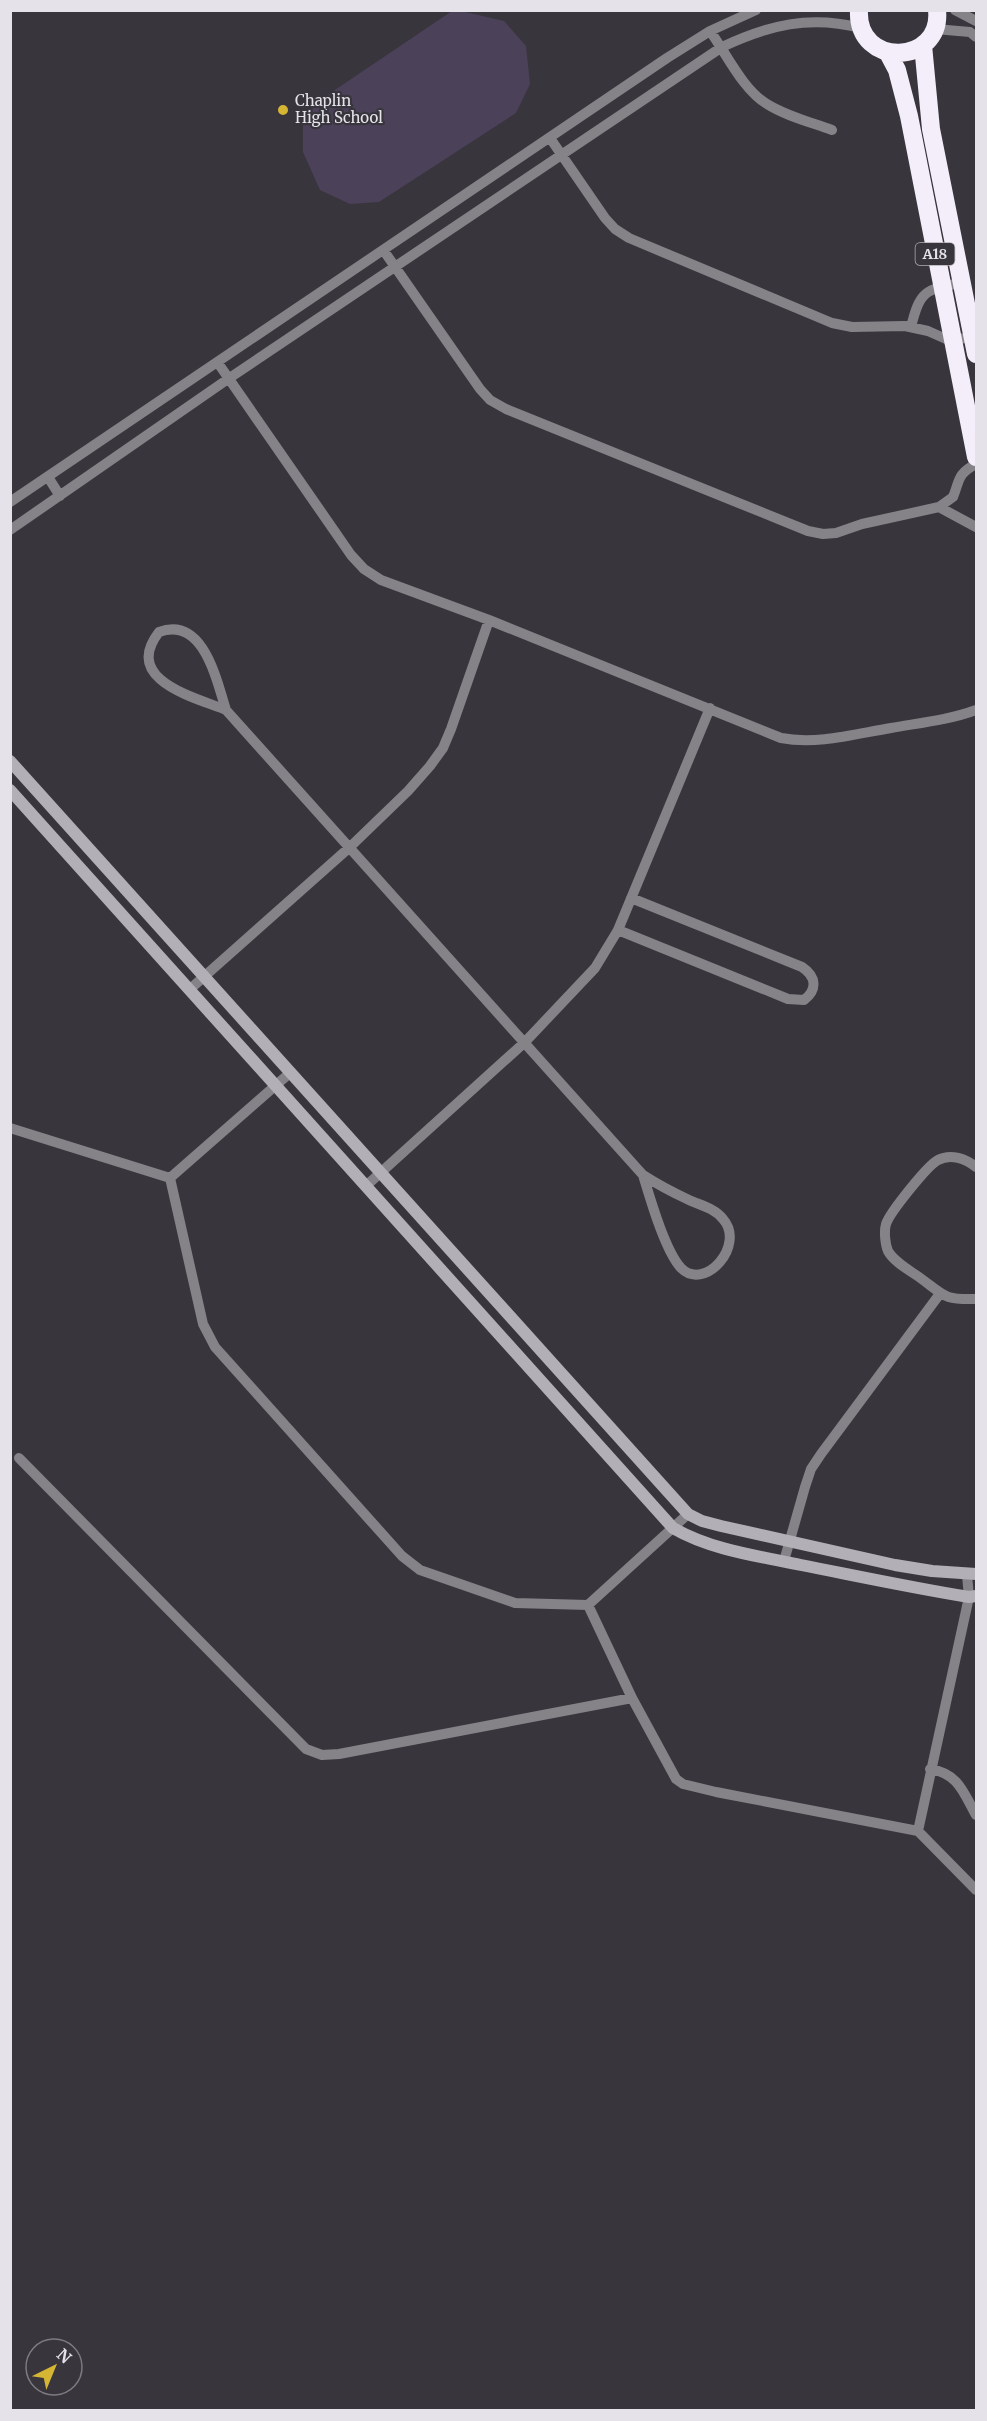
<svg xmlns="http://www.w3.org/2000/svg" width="987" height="2421" font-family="Merriweather,serif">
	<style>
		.green { fill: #4b4159 }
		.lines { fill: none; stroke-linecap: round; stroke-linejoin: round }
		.street { stroke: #858388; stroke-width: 10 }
		.secondary { stroke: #b2afb6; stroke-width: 12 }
		.highway { stroke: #f3eefa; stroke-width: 18 }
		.poi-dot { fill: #d5b534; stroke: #38353d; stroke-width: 2 }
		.labels { text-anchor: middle; stroke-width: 4.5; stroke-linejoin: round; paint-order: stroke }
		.shield { fill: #38353d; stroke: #b1afb5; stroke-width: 1.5 }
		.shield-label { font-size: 14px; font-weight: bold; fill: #e5e3e9 }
		.poi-label { font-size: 15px; fill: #e5e3e9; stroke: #38353d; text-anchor: start }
	</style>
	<rect width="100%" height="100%" fill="#38353d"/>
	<path class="green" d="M452,11H461L504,21L526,46L530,84L516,113L379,202L350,204L320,190L303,152V120L320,100Z"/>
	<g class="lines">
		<path class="street" d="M955,10L976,21
			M935,29L970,32L976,37
			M710,31C726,53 743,90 767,104C786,116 810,122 832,130
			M550,138L605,218L615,229L629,238L832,323L852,327L905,326L928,331L946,339L973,338
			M384,251L480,389L490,400L506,409L808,531L823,534L836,533L862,524L939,507L953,497C960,480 957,474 976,464
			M911,327C920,291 925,289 961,283
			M218,363L351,555L364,569L381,580L489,620L781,738C817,745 855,734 891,728C919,723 949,720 976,710
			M48,477L60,496
			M10,502L667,58L710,31L756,10
			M939,507L976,527
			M10,530L228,379L722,47C769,25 809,15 861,28
			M226,710C194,697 122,680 159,632C203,616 216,678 226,710L643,1175C657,1184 672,1192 687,1199C699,1205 715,1208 723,1219C746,1245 705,1292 681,1268C665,1251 650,1198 643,1175
			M618,930L788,999L804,1000C817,990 817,977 802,967L631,898
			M189,990L350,847L408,791L430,766L443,748L451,729L489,620
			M10,1128L170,1178L291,1072
			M976,1167C966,1159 951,1153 938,1160C928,1165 890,1212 886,1224C884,1231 885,1244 888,1251C894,1262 909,1270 919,1277C945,1296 943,1300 976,1299
			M170,1178L203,1324L215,1347L402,1556L420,1570L515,1603L588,1605L688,1514
			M367,1185L525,1042L595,968L618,930L710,708
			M19,1458L306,1749L322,1755L339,1754L632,1698
			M784,1561L805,1487L811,1469L821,1454L939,1295
			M588,1605L632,1698L676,1779L683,1784L716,1792L918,1831L976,1890
			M930,1769C959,1774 963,1792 976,1815
			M918,1831L969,1597L967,1575"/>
		<path class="secondary" d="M10,761L688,1514L702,1521L721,1526L895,1565L932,1571L976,1574
			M10,790L673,1528C711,1550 758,1556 801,1565C857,1576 913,1588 969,1597L976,1596"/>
		<path class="highway" d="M859,10C856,69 943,65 937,10
			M923,45L931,129L976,354
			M888,53L897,70L909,116L976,457"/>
	</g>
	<circle class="poi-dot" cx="283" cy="110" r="6"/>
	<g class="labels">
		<rect class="shield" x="915.5" y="243" width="39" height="22" rx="4.5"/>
		<g class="shield-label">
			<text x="935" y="259">A18</text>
		</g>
		<g class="poi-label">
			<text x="295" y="106">Chaplin<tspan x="295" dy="17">High School</tspan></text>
		</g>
	</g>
	<rect width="987" height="2421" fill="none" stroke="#e5e3e9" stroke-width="24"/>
	<g transform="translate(54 2367) rotate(43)"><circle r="28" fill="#38353d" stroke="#7d7b82" stroke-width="1.5"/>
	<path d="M0-4.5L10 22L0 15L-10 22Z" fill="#d5b534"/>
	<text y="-9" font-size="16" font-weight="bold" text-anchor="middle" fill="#e5e3e9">N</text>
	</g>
</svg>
